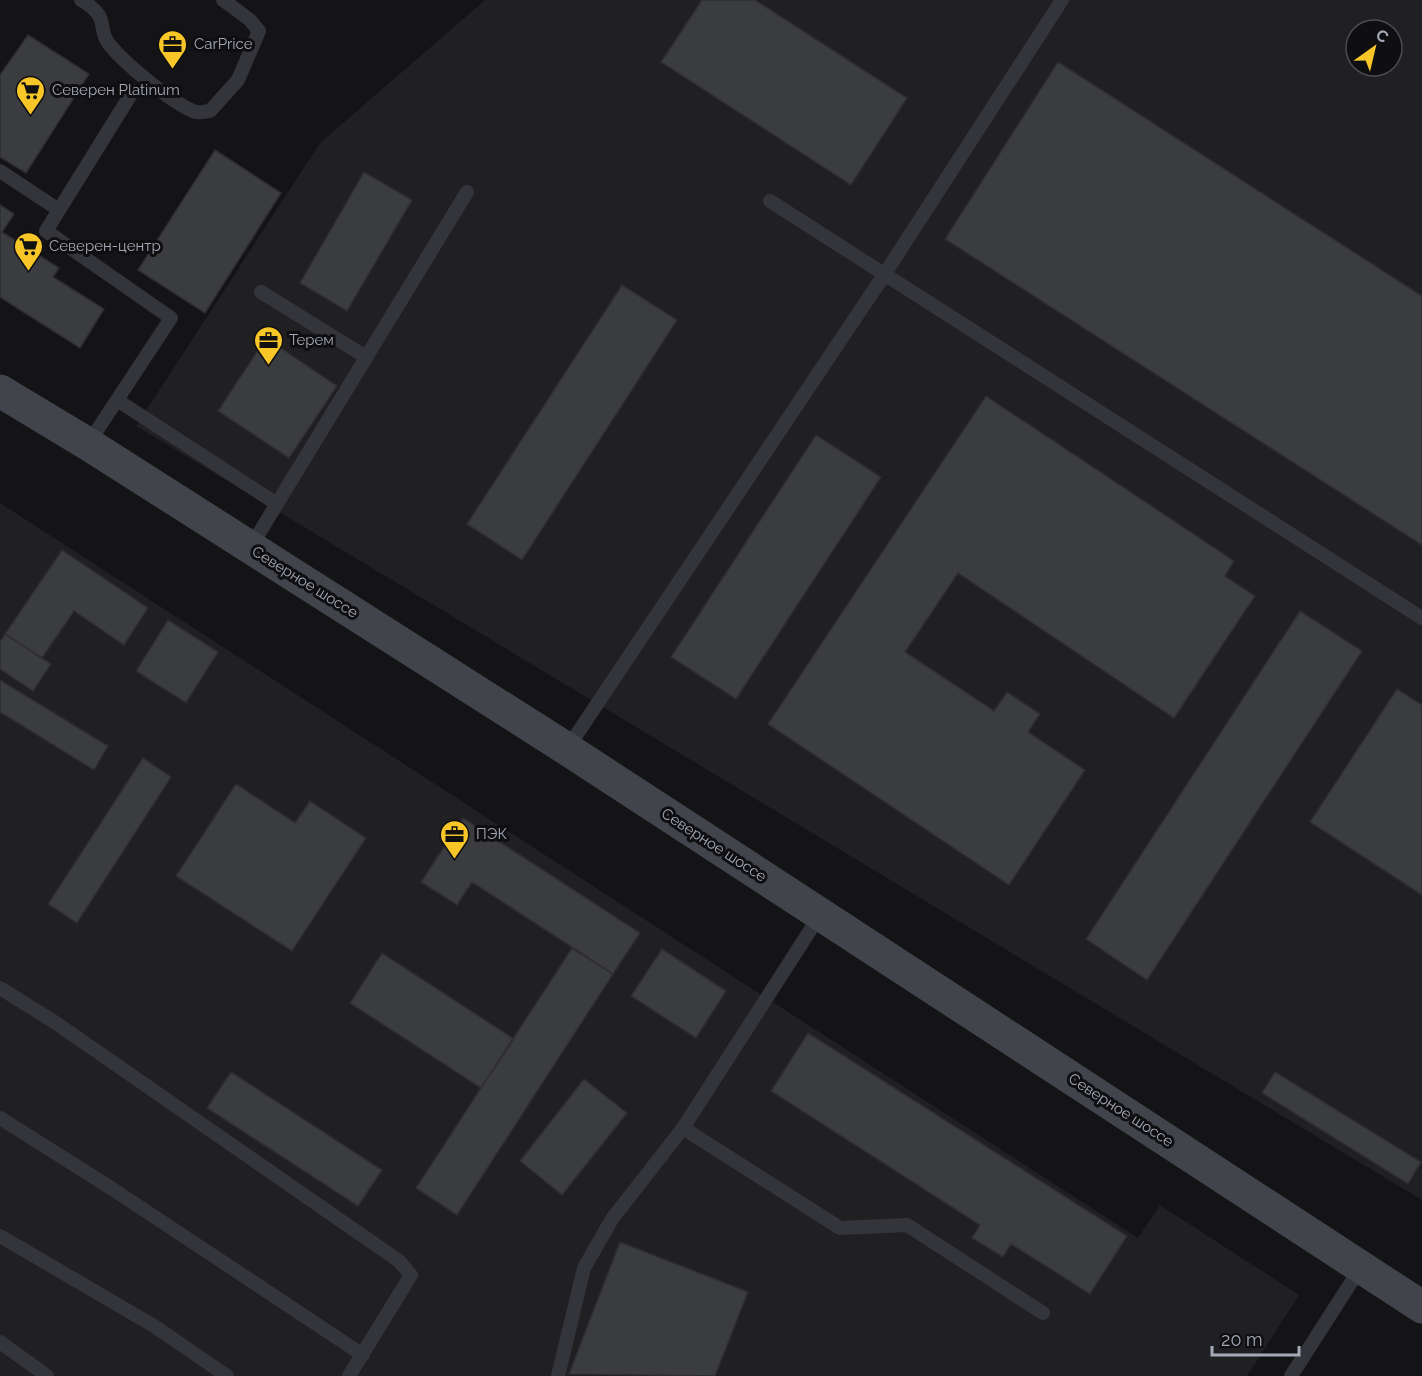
<svg xmlns="http://www.w3.org/2000/svg" width="1422" height="1376" font-family="Raleway,sans-serif">
	<style>
		.built { fill: #202023; fill-rule: evenodd }
		.building { fill: #3b3c40; stroke: #2e2e32; stroke-width: 1.5 }
		.lines { fill: none; stroke-linecap: round; stroke-linejoin: round }
		.lane { stroke: #34353b; stroke-width: 14 }
		.secondary { stroke: #42444b; stroke-width: 33 }
		.labels { text-anchor: middle; stroke-width: 6; stroke-linejoin: round; paint-order: stroke }
		.poi-label { font-size: 15px; fill: #a5a9b6; stroke: #0f0f11; text-anchor: start }
		.street-label { font-size: 15px; fill: #a5a9b6; stroke: #0f0f11 }
	</style>
	<rect width="100%" height="100%" fill="#141416"/>
	<path class="built" d="M485,0H1422V1200L136,426L320,143ZM1356,30H1392V66H1356Z
		M0,503L1138,1238L1160,1205L1299,1295L1247,1376H0Z"/>
	<path class="building" d="M702,0H755L907,98L851,185L661,62Z
		M28,35L89,74L26,173L0,157V75Z
		M1058,62L1422,296V545L945,239Z
		M215,150L281,193L205,313L138,270Z
		M364,172L412,200L347,311L300,283Z
		M0,205L14,214L2,232L59,268L53,277L104,309L80,348L0,297Z
		M622,285L677,320L522,560L467,524Z
		M266,338L337,386L289,458L218,411Z
		M986,396L1234,561L1225,576L1255,596L1174,718L958,573L905,652L994,711L1007,692L1040,714L1028,732L1085,770L1009,885L768,724Z
		M816,435L881,477L736,699L671,657Z
		M62,550L148,608L124,645L74,611L42,658L5,634Z
		M1300,611L1362,651L1147,980L1086,939Z
		M168,620L218,652L186,703L136,671Z
		M5,634L51,664L33,691L0,669V642Z
		M0,680L108,746L94,770L0,712Z
		M1397,689L1422,705V895L1310,822Z
		M143,758L171,777L77,923L48,904Z
		M236,784L295,823L310,801L366,838L292,951L176,876Z
		M463,818L640,933L613,974L472,882L457,905L421,882Z
		M572,948L613,974L457,1215L416,1188Z
		M662,949L726,991L696,1038L631,996Z
		M382,953L514,1039L481,1088L350,1003Z
		M808,1033L1127,1236L1090,1294L1011,1244L1003,1257L972,1238L980,1225L771,1091Z
		M231,1072L382,1170L358,1206L207,1108Z
		M1275,1072L1421,1162L1408,1184L1262,1093Z
		M584,1079L627,1113L562,1195L520,1161Z
		M620,1242L748,1292L715,1376L569,1374Z"/>
	<g class="lines">
		<path class="lane" d="M81,0C112,18 96,28 109,44C124,63 174,105 196,112C200,113 206,111 210,111L238,80L259,31L250,20L223,0
			M0,171L59,210
			M770,201L1422,618
			M261,292L366,357
			M117,400L277,504
			M88,444L171,318L46,231L133,91
			M250,548L467,192
			M567,749L884,275L1062,0
			M820,915L683,1128L840,1228L907,1225L1043,1313
			M0,988L56,1023L399,1261L411,1275L349,1376
			M0,1118L111,1188L363,1355
			M0,1236L154,1326L227,1376
			M0,1342L47,1376
			M558,1376L584,1268L612,1219L683,1128
			M1291,1376L1361,1267"/>
		<path class="secondary" d="M0,391L88,444L567,749L1422,1307"/>
	</g>
	<defs>
		<symbol id="office-pin" viewBox="-11 -11 22 30"><path d="M0 17L-7.5 6A9.5 9.5 0 1 1 7.5 6Z" fill="#f9c628" stroke="#0f0f11"/><path d="M-6-3h4V-5.5h4V-3h4V5H-6ZM-1-4.5V-3h2v-1.5ZM-6 0V1H6V0Z" fill="#111"/></symbol>
		<symbol id="supermarket-pin" viewBox="-11 -11 22 30"><path d="M0 17L-7.5 6A9.5 9.5 0 1 1 7.5 6Z" fill="#f9c628" stroke="#0f0f11"/><path d="M-6-5.5h2.5l.6 2H6L4.5 2H-2.5L-4.4-4H-6ZM-1.5 3.2a1.3 1.3 0 1 0 .1 0ZM3 3.2a1.3 1.3 0 1 0 .1 0Z" fill="#111"/></symbol>
	</defs>
	<g fill-rule="evenodd">
		<use href="#office-pin" x="156" y="28" width="33" height="45"/>
		<use href="#supermarket-pin" x="14" y="74" width="33" height="45"/>
		<use href="#supermarket-pin" x="12" y="230" width="33" height="45"/>
		<use href="#office-pin" x="252" y="324" width="33" height="45"/>
		<use href="#office-pin" x="438" y="818" width="33" height="45"/>
	</g>
	<g class="labels">
		<g class="poi-label">
			<text x="194" y="49">CarPrice</text>
			<text x="52" y="95">Северен Platinum</text>
			<text x="49" y="251">Северен-центр</text>
			<text x="289" y="345">Терем</text>
			<text x="476" y="839">ПЭК</text>
		</g>
		<g class="street-label">
			<text transform="translate(305 582) rotate(32)" y="5">Северное шоссе</text>
			<text transform="translate(714 845) rotate(33)" y="5">Северное шоссе</text>
			<text transform="translate(1121 1110) rotate(33)" y="5">Северное шоссе</text>
		</g>
	</g>
	<g transform="translate(1374 48) rotate(34)"><circle r="28" fill="#0f0f11" stroke="#4b4d53" stroke-width="1.5"/>
	<path d="M0-4.5L10 22L0 15L-10 22Z" fill="#f9c628"/>
	<text y="-9" font-size="16" font-weight="bold" text-anchor="middle" fill="#a5a9b6">С</text>
	</g>
	<path d="M1212 1346v9h87v-9" fill="none" stroke="#a5a9b6" stroke-width="3"/>
	<text x="1221" y="1346" font-size="18" fill="#a5a9b6" stroke="#0f0f11" stroke-width="4.5" paint-order="stroke">20 m</text>
</svg>
